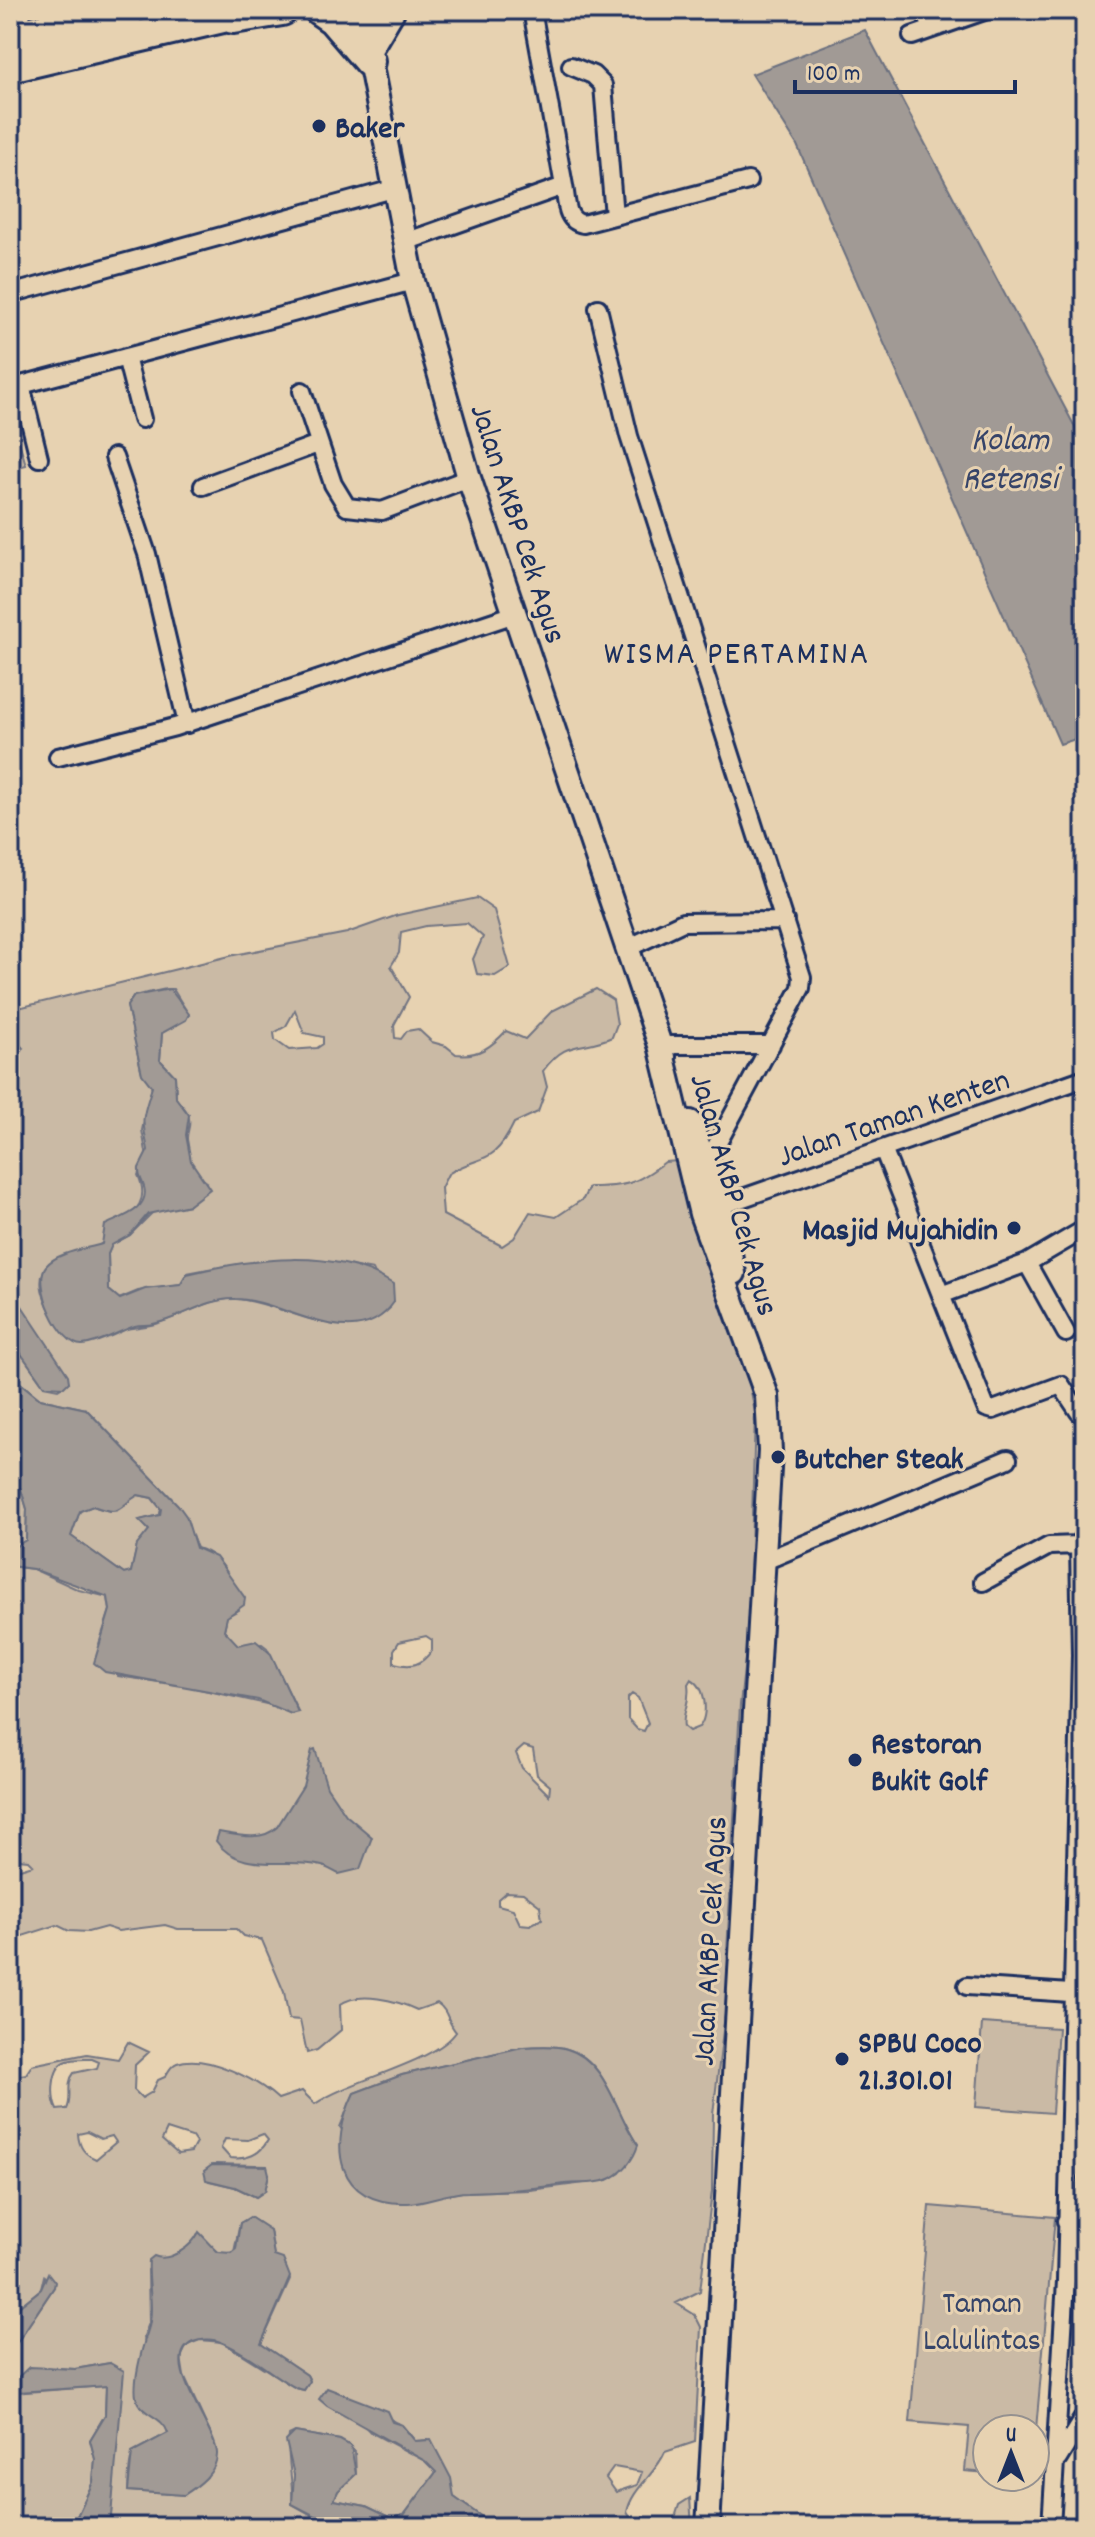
<svg xmlns="http://www.w3.org/2000/svg" width="1095" height="2537" font-family="Dekko,sans-serif">
	<style>
		.green { fill: #cabaa5; stroke: #727482; stroke-width: 2; fill-rule: evenodd }
		.water { fill: #a19a95; stroke: #6b6f7f; stroke-width: 2; fill-rule: evenodd }
		.lines { fill: none; stroke-linecap: round; stroke-linejoin: round }
		.street-casing { stroke: #1b2f5e; stroke-width: 22 }
		.secondary-casing { stroke: #1b2f5e; stroke-width: 28 }
		.highway-casing { stroke: #1b2f5e; stroke-width: 36 }
		.street { stroke: #e7d2b1; stroke-width: 16 }
		.secondary { stroke: #e7d2b1; stroke-width: 22 }
		.highway { stroke: #e7d2b1; stroke-width: 30 }
		.poi-dot { fill: #1b2f5e; stroke: #e7d2b1; stroke-width: 3 }
		.labels { text-anchor: middle; stroke-width: 6; stroke-linejoin: round; paint-order: stroke }
		.poi-label { font-size: 32px; font-weight: bold; fill: #1b2f5e; stroke: #e7d2b1; text-anchor: start }
		.street-label { font-size: 32px; fill: #1b2f5e; stroke: #e7d2b1 }
		.park-label { font-size: 32px; fill: #354469; stroke: #e7d2b1 }
		.water-label { font-size: 34px; font-style: italic; fill: #364469; stroke: #e7d2b1 }
		.neighbourhood-label { font-size: 34px; letter-spacing: 2px; fill: #1b2f5e; stroke: #e7d2b1 }
	</style>
	<rect width="100%" height="100%" fill="#e7d2b1"/>
	<filter id="ink" filterUnits="userSpaceOnUse"><feTurbulence type="fractalNoise" baseFrequency=".0125" numOctaves="2"/><feDisplacementMap in="SourceGraphic" scale="16" xChannelSelector="R" yChannelSelector="G"/><feConvolveMatrix kernelMatrix="1 2 1 2 8 2 1 2 1" color-interpolation-filters="sRGB"/></filter>
	<g filter="url(#ink)">
		<path class="green" d="M10,411L26,465L10,469Z
			M477,898L494,910L510,967L495,976L477,974L473,959L483,937L467,923L426,926L401,932L399,953L391,966L409,997L394,1025L395,1038L401,1039L407,1031L418,1029L432,1042L446,1046L456,1054C479,1057 492,1046 506,1031L525,1039L552,1011L596,989L613,1000L617,1024L612,1037C581,1051 567,1038 543,1071L547,1087L538,1112L514,1123C492,1169 480,1153 448,1174L441,1188L443,1215L502,1246L514,1238L530,1212L556,1217L583,1199L589,1187C626,1187 636,1184 665,1162L678,1161L745,1358L755,1413L749,1623L740,1705L727,1953L730,1973L713,2114L712,2191L700,2291L676,2303L695,2315L701,2327L695,2442L665,2452C656,2474 632,2488 627,2512L636,2527H485L482,2517L454,2497C449,2474 442,2459 427,2440L415,2441L402,2425L334,2391L370,2432L425,2461L436,2472L404,2515L391,2518L366,2506L334,2500L338,2491L356,2474L355,2452L340,2440L295,2432L289,2435C286,2459 294,2480 292,2504L317,2518L351,2521L358,2527H110L118,2421L110,2363L75,2369L47,2367L25,2392L106,2386L105,2415L90,2440L95,2459L93,2482L72,2527H10V2353L54,2287L44,2276L41,2289L10,2314V2077L26,2074L32,2065L87,2054L118,2059L128,2042L149,2052L135,2065L134,2090L142,2098L152,2092L158,2080L165,2077C168,2072 171,2065 177,2063C206,2053 258,2080 278,2099L302,2091L315,2104C351,2079 436,2062 456,2032C447,2022 449,2011 437,2003L417,2010C398,2001 358,1990 340,2005L341,2030L317,2050L307,2053L300,2020L289,2019L284,1992L262,1940L243,1936L236,1929H178L165,1925L118,1931L106,1927L88,1932L69,1931L57,1925L10,1940V1872L33,1865L28,1860L10,1858V1566L33,1569L79,1590L108,1597L110,1610L99,1644L118,1676L186,1686L298,1711L267,1648L262,1644L237,1645L224,1630L227,1616L239,1610C233,1582 226,1557 197,1548L178,1505L86,1409L40,1399L19,1382L10,1379V1338L44,1386L58,1389L69,1382L10,1288V1102L20,1088L10,1083V1057H17L23,1048L10,1035V1010L234,955L347,933L398,915ZM166,989H173L189,1015L162,1033L160,1060L175,1076L176,1098C181,1106 188,1109 189,1119C191,1125 187,1131 187,1138C187,1155 192,1173 207,1182L189,1205L154,1211L130,1235L111,1245L108,1254L109,1290L119,1299L138,1291L181,1285L187,1273C249,1260 310,1256 373,1270L390,1308C348,1350 285,1303 238,1299C210,1296 181,1318 155,1324C125,1331 94,1331 63,1332C43,1302 23,1265 71,1253C79,1251 94,1249 101,1244C105,1242 109,1234 113,1230C133,1213 151,1203 138,1175L147,1157L142,1130L152,1087L142,1073L127,1006L134,996ZM295,1010L304,1033L323,1037V1044L317,1048L289,1050L275,1040L274,1033L286,1026ZM426,1636L432,1640V1650C422,1665 412,1668 394,1663V1650L399,1642ZM691,1679C706,1686 709,1716 699,1727L689,1731L684,1727C681,1711 691,1706 688,1684ZM632,1694L638,1698L648,1723L644,1731L637,1729L628,1719V1698ZM524,1746L533,1749L537,1775L550,1786L549,1795L522,1768L516,1753ZM506,1892L523,1893L540,1906L542,1919L530,1925L520,1924L513,1909L498,1905V1899ZM522,2047C536,2047 553,2044 567,2049C607,2060 616,2115 638,2145L620,2173L608,2180L530,2190L462,2192L397,2203L340,2127L354,2093L402,2075ZM92,2059L99,2062L97,2068L74,2073C65,2084 73,2097 67,2109L57,2110C51,2098 51,2069 65,2062C73,2058 83,2059 92,2059ZM167,2129L192,2137L196,2143L191,2152L178,2154L162,2140ZM87,2132L101,2139L112,2136L116,2142L96,2159C84,2154 79,2147 78,2134ZM263,2134L268,2140C260,2155 247,2160 230,2158L221,2148L225,2139L248,2140ZM216,2164L256,2165L269,2174L265,2191L256,2197L235,2187L209,2181ZM251,2218L270,2230L274,2256L284,2262L290,2280L261,2344L307,2375L310,2381L304,2390L296,2388L222,2342L200,2340L187,2345L181,2357L184,2376L210,2433L207,2477L184,2495L128,2491C130,2430 137,2461 168,2433L165,2424L151,2412L144,2336L149,2323L148,2270C162,2256 190,2254 197,2235L221,2254L234,2252L240,2223ZM614,2467L642,2472L637,2485L616,2492L606,2478Z
			M10,1481L21,1489L27,1509L26,1540L10,1550Z
			M138,1495L152,1498L161,1509L160,1515L140,1520L149,1530L137,1546L131,1572L124,1574L71,1536L80,1511L93,1506C121,1517 117,1507 138,1495Z
			M982,2023L1058,2028L1052,2113L976,2107Z
			M929,2206L1055,2217L1035,2440V2429H987V2473L965,2471L969,2427L910,2422Z
			M690,2498L692,2527H672L679,2505Z"/>
		<path class="water" d="M865,30L1085,446V736L1060,744L797,145L752,74Z
			M170,989L189,1014L186,1020L162,1033L160,1060L175,1076L176,1098L189,1115L186,1135L191,1161L210,1189L189,1205L148,1214L130,1235L112,1245L108,1254L109,1290L120,1299L145,1289L180,1285L187,1274C251,1259 335,1246 393,1284L394,1302C356,1358 284,1299 235,1299C207,1298 180,1319 153,1324C147,1326 141,1324 135,1326C119,1331 101,1343 83,1345C60,1347 32,1283 46,1266C57,1252 86,1249 102,1244L105,1225C121,1217 150,1210 144,1187C142,1179 138,1177 139,1168L148,1150C141,1117 142,1119 152,1087L142,1074L127,1006L134,996Z
			M10,1288L68,1375L69,1382L64,1387L44,1386L10,1338Z
			M10,1379L19,1382L40,1399L86,1409L178,1505L186,1516L196,1548L216,1557L245,1598L244,1605L227,1617L224,1630L238,1645L256,1641L271,1654L298,1712L291,1714L258,1700L105,1672L94,1663L110,1610L108,1597L33,1569L10,1566V1550L26,1540L27,1509L21,1489L10,1481ZM138,1495L152,1498L161,1509L160,1515L139,1520L149,1530L137,1545L131,1572L124,1574L71,1536L80,1511L93,1506C123,1517 116,1508 138,1495Z
			M315,1749L327,1787L346,1815L372,1837L360,1869L339,1874C334,1872 327,1867 322,1866C289,1857 239,1875 216,1841L219,1832C237,1835 262,1842 277,1827L303,1786L312,1750Z
			M522,2047C536,2047 553,2044 567,2049C607,2060 616,2115 638,2145C634,2159 622,2175 607,2180C593,2185 579,2182 565,2184C532,2189 501,2191 468,2192C448,2192 428,2202 408,2203C335,2206 328,2145 354,2093L402,2075Z
			M212,2165L267,2166L269,2174L265,2191L256,2197L235,2187L206,2180L204,2171Z
			M250,2217L270,2230L274,2256L283,2259L290,2277L261,2344L307,2375L310,2381L304,2390L296,2388C271,2375 250,2354 223,2343C215,2339 202,2338 193,2342C157,2359 215,2427 217,2453C218,2472 198,2486 184,2495L128,2491L132,2452L168,2433C163,2417 145,2416 138,2403C130,2388 143,2345 148,2330C155,2309 147,2281 149,2260L154,2256C170,2263 192,2246 199,2232L218,2252L231,2253L236,2249L240,2223Z
			M48,2273L55,2282L54,2287L10,2353V2314L41,2289Z
			M110,2363L124,2371L110,2527H72L93,2482L95,2459L90,2440L105,2415L106,2386L18,2392L16,2379L29,2367L75,2369Z
			M327,2388L387,2411L392,2422L402,2425L415,2441L431,2440L451,2478L454,2497L482,2517L485,2527H358L350,2521H325L292,2504L294,2475L286,2441L295,2432L340,2440L351,2446L356,2474L338,2491L334,2500L366,2506L391,2518L404,2515L436,2472L425,2461L327,2406L319,2399Z"/>
		<g class="lines">
			<defs>
				<path id="street" d="M532,10L564,186
					M926,10L931,29
					M912,36L987,10
					M571,66L593,75L603,85L614,216
					M405,242L564,186C567,201 565,221 583,224L748,181
					M10,294L393,189
					M598,308L629,436L802,977L801,988L707,1163
					M126,357L142,419
					M21,385L39,458
					M10,388L413,281
					M302,391L333,484L347,507L382,511L469,478
					M114,457L147,554L187,724
					M203,486L318,444
					M58,757L175,727L515,614
					M628,948L683,922L785,921
					M660,1045H771
					M883,1149L986,1408L993,1410L1061,1385L1079,1412L1085,1413
					M720,1206L1085,1078
					M1027,1263L1066,1333
					M941,1295L1027,1263L1085,1229
					M762,1562L1008,1459
					M983,1582L1049,1546L1079,1545
					M967,1986L1085,1994
					M1066,2221L1085,2226
					M1058,2459L1085,2415
					M1051,2527L1066,2281L1081,1655L1079,1545L1085,1532"/>
				<path id="secondary" d="M360,10L413,281L469,478L664,1057
					M660,1045L701,1214L767,1396L770,1451L708,2527
					M690,1122L720,1206L734,1273"/>
				<path id="highway" d="M320,10L333,19L369,61
					M10,11L16,10
					M233,18L282,10
					M10,37L130,10
					M367,47L389,10
					M10,67L253,10"/>
			</defs>
			<use href="#street" class="street-casing"/>
			<use href="#secondary" class="secondary-casing"/>
			<use href="#highway" class="highway-casing"/>
			<use href="#street" class="street"/>
			<use href="#secondary" class="secondary"/>
			<use href="#highway" class="highway"/>
		</g>
	</g>
	<g class="poi-dot">
		<circle cx="319" cy="126" r="8"/>
		<circle cx="1014" cy="1228" r="8"/>
		<circle cx="778" cy="1457" r="8"/>
		<circle cx="855" cy="1760" r="8"/>
		<circle cx="842" cy="2059" r="8"/>
	</g>
	<g class="labels">
		<g class="poi-label">
			<text x="335" y="137">Baker</text>
			<text x="998" y="1239" text-anchor="end">Masjid Mujahidin</text>
			<text x="794" y="1468">Butcher Steak</text>
			<text x="871" y="1753">Restoran<tspan x="871" dy="37">Bukit Golf</tspan></text>
			<text x="858" y="2052">SPBU Coco<tspan x="858" dy="37">21.301.01</tspan></text>
		</g>
		<g class="street-label">
			<text transform="translate(520 523) rotate(72)" y="11">Jalan AKBP Cek Agus</text>
			<text transform="translate(893 1116) rotate(-19)" y="11">Jalan Taman Kenten</text>
			<text transform="translate(736 1194) rotate(74)" y="11">Jalan AKBP Cek Agus</text>
			<text transform="translate(708 1941) rotate(-87)" y="11">Jalan AKBP Cek Agus</text>
		</g>
		<g class="park-label">
			<text x="982" y="2312">Taman<tspan x="982" dy="37">Lalulintas</tspan></text>
		</g>
		<g class="water-label">
			<text x="1010" y="449">Kolam<tspan x="1010" dy="39">Retensi</tspan></text>
		</g>
		<g class="neighbourhood-label">
			<text x="737" y="663">WISMA PERTAMINA</text>
		</g>
	</g>
	<rect width="1095" height="2537" fill="none" stroke="#e7d2b1" stroke-width="40"/>
	<rect x="20" y="20" width="1055" height="2497" fill="none" stroke="#1b2f5e" stroke-width="3" filter="url(#ink)"/>
	<g transform="translate(1011 2453)"><circle r="38" fill="#e7d2b1" stroke="#959190" stroke-width="2"/>
	<path d="M0-6L14 30L0 20L-14 30Z" fill="#1b2f5e"/>
	<text y="-12" font-size="22" font-weight="bold" text-anchor="middle" fill="#1b2f5e">U</text>
	</g>
	<path d="M795 80v12h220v-12" fill="none" stroke="#1b2f5e" stroke-width="4"/>
	<text x="807" y="80" font-size="24" fill="#1b2f5e" stroke="#e7d2b1" stroke-width="6" paint-order="stroke">100 m</text>
</svg>
